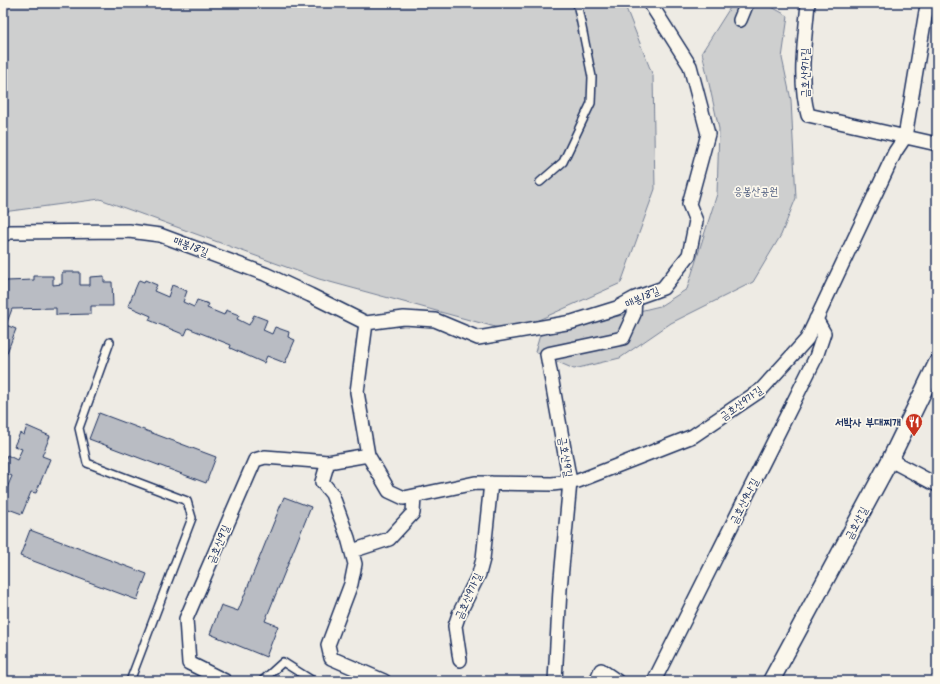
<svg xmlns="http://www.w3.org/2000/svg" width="940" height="684" font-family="Kalam,'Poor Story',sans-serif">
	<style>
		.green { fill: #cecfcf; stroke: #747f96 }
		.building { fill: #b9bcc3; stroke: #1b2f5e }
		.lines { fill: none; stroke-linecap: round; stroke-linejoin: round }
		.service-casing { stroke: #1b2f5e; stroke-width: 10 }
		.minor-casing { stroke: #1b2f5e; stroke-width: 16 }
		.tertiary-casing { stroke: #1b2f5e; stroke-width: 19 }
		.service { stroke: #fbf7ec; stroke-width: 7 }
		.minor { stroke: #fbf7ec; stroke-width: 13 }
		.tertiary { stroke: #fbf7ec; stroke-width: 16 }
		.labels { text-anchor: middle; stroke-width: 3.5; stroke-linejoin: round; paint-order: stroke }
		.street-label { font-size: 11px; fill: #1b2f5e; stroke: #fbf7ec }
		.park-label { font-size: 11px; fill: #48577a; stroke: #fbf7ec }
		.poi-label { font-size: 11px; font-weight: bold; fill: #1b2f5e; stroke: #fbf7ec; text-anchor: end }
	</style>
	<rect width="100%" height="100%" fill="#eeebe4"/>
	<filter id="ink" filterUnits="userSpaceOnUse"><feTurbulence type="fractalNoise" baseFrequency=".025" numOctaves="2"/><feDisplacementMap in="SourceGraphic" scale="8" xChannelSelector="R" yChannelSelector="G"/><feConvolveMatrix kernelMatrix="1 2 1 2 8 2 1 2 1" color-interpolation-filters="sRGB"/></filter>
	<g filter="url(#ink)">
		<path class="green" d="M3,3H624L653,76L655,189L621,283L534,322L499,328L319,279L100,199L3,212Z
			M733,3L770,6L788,16L782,58L791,100L796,198L781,235L753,282L671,323L620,358L574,369L535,352L540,335L660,306L687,289L717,194L719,129L702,52Z"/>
		<path class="building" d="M62,272H80V285H90V277L104,276V282H112L113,306H91V314L56,315V308L12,309L6,325L16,329L3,363V293H6V281L34,280V276H53V285L62,284Z
			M139,280L144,282L145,280L157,285L154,291L168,297L172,285L187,291L183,302L194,307L197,300L209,304L207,308L224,315L226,310L239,315L237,319L249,325L254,315L267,320L263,330L272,334L275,327L289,332L288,337L295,340L285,363L267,356L264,363L230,348L231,345L188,328L185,335L149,320L151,316L128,306Z
			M99,413L216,457L206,483L89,439Z
			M27,426L50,436L42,456L50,459L36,493L31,492L22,514L3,507V487L7,488L12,476L3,472V465L7,455L17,460L22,449L14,446L20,433L24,435Z
			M284,497L311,507L265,621L278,626L266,657L210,634L221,605L238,611Z
			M30,530L147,574L137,600L20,556Z
			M3,676L15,681H3Z"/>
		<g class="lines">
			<defs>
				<path id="service" d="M540,182L563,162L591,103L592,77L577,3
					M110,342L79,428L87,463L187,501L192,518L130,681
					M262,681L283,662L313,681"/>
				<path id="minor" d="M808,3C805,40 798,79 808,115L937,144
					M740,20L747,3
					M3,235L10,232L129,231L160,235L265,274L310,295L366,323L404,318L435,320L478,338L572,322L617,308L635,298L663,288L689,255L696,221L689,204L708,134L690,66L650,3
					M366,323L357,392L368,455L389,491L404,498L475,483L552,484L578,481L693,436L761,390L807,339L895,152L905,137L927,5
					M368,455L328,462L322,482L332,494L348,538L355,564L351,584L328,645L331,658L384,681
					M890,460L937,485
					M352,551L389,539L413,513L414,496
					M460,660L455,626L459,614L479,574L483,559L491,483
					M225,681L189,663L186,619L255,460L265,457L328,462
					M555,681L560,589L570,482L547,354L623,338L634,314L635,298
					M596,681L601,670L617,681
					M654,681L816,357L824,333L816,319"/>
				<path id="tertiary" d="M771,681L890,460L937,363"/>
			</defs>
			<use href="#service" class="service-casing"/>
			<use href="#minor" class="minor-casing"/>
			<use href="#tertiary" class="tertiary-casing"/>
			<use href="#service" class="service"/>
			<use href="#minor" class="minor"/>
			<use href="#tertiary" class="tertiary"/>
		</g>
	</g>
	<defs>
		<symbol id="restaurant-pin" viewBox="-11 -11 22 30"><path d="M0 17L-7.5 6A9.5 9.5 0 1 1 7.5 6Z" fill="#c8321e" stroke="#fbf7ec"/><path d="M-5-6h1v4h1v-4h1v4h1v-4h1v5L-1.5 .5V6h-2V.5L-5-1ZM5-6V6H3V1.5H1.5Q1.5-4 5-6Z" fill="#fff"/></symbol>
	</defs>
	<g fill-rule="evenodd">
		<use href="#restaurant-pin" x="904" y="412" width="20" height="27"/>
	</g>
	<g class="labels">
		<g class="street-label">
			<text transform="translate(805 73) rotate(-90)" y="4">금호산9가길</text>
			<text transform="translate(191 246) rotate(21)" y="4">매봉18길</text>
			<text transform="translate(642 297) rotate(-24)" y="4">매봉18길</text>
			<text transform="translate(741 403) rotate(-36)" y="4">금호산9가길</text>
			<text transform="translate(566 457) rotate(81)" y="4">금호산9길</text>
			<text transform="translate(744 501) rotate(-63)" y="4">금호산9나길</text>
			<text transform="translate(856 523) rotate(-62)" y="4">금호산길</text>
			<text transform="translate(218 544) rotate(-67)" y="4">금호산9길</text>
			<text transform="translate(468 596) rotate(-66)" y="4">금호산9가길</text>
		</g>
		<g class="park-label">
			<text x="756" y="195">응봉산공원</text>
		</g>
		<g class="poi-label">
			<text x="901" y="426">서박사 부대찌개</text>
		</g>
	</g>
	<rect width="940" height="684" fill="none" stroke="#fbf7ec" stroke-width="16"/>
	<rect x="8" y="8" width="924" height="668" fill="none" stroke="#1b2f5e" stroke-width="1.5" filter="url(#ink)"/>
</svg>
